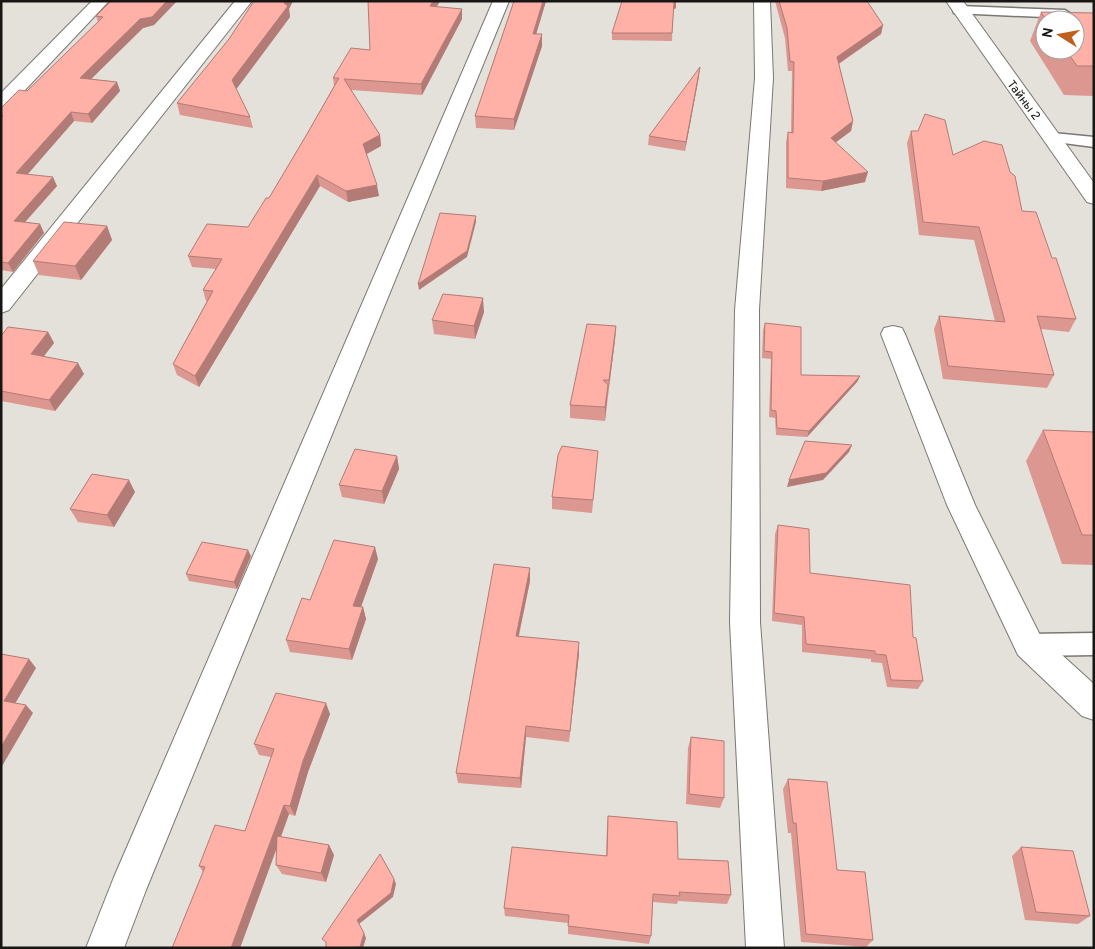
<svg xmlns="http://www.w3.org/2000/svg" width="1095" height="949" font-family="Overpass,sans-serif">
	<style>
		.lines { fill: none; stroke-linecap: round; stroke-linejoin: round }
		.lane-casing { stroke: #7a7873; stroke-width: 3 }
		.street-casing { stroke: #7a7873; stroke-width: 2 }
		.lane { fill: #fff; fill-rule: evenodd }
		.street { fill: #fff; fill-rule: evenodd }
		.wall { fill: #db9790; fill-rule: evenodd }
		.shaded-wall { fill: #b27b75 }
		.building { fill: #ffb0a7; stroke: #b27b75 }
		.labels { text-anchor: middle; stroke-width: 4; stroke-linejoin: round; paint-order: stroke }
		.far-street-label { font-size: 12px; fill: #171614; stroke: #fff }
	</style>
	<rect width="100%" height="100%" fill="#e4e1db"/>
	<g class="lines">
		<defs>
			<path id="lane" d="M959,6L1065,10L1071,14L1065,18L954,13L953,10L954,7Z
				M1053,133L1094,137V147L1048,141L1045,138Z
				M1094,633V655L1029,656L1020,653L1017,645L1020,637L1029,634Z"/>
			<path id="street" d="M92,1H109L8,108L1,110V93Z
				M235,1H252L9,310L1,313V289Z
				M493,1H509L146,890L124,948H86L114,877Z
				M754,1H770L773,78L759,310L760,622L784,948H746L730,622L735,310L755,78Z
				M946,1H963L1094,183V204L1087,202Z
				M893,326L902,328L905,334L975,505L1040,635L1094,684V720L1082,716L1018,655L947,505L881,334L884,328Z"/>
		</defs>
		<use href="#lane" class="lane-casing"/>
		<use href="#street" class="street-casing"/>
		<use href="#lane" class="lane"/>
		<use href="#street" class="street"/>
	</g>
	<path class="wall" d="M111,1H176V2L154,25L143,28L91,79L117,82L120,91L92,123L74,121L27,174L57,186L25,222L40,224L44,233L13,272L1,270V108L27,91L98,22L96,16Z
		M254,1H293L289,9L290,17L236,89L250,117L253,128L180,115L177,103L229,39Z
		M368,1H440L436,7L462,9V19L422,95L351,90L380,135L381,146L366,154L379,196L348,202L320,186L199,387L177,375L173,364L207,301H206L203,290L216,269L192,267L188,256L248,227L269,198L307,134L334,86L333,78L370,50Z
		M514,1H546L536,34H542V46L514,130L476,128L475,116Z
		M775,1H867L883,25L881,34L839,64L853,121L851,131L835,143L865,182L821,191L786,188V142L788,132L791,133L792,71H788L785,38Z
		M676,8L673,9L672,41L612,40V33Z
		M1041,12L1094,13V96L1064,95L1030,41ZM1045,20H1075V50H1045Z
		M699,76L685,151L648,145L649,136Z
		M911,131L953,155L1022,211L1052,258L1076,319L1069,332L1041,329L1054,375L1047,388L943,379L934,329L939,316L995,321L974,240L919,235L907,143Z
		M107,226L112,240L81,280L39,275L33,261Z
		M484,312L475,339L434,334L432,320Z
		M765,323L801,375L860,376L857,382L807,437L776,435L775,418L769,417L771,359L762,358L763,330Z
		M616,326L615,340L605,421L570,418V405Z
		M48,332L54,343L44,356L84,374L55,411L1,401V336Z
		M1043,430L1094,432V565L1062,564L1026,461Z
		M598,451L592,513L552,509V497Z
		M397,456L399,469L384,504L342,497L339,485Z
		M135,492L114,527L78,522L70,509Z
		M778,525L810,573L913,637L923,681L918,689L887,687L882,663L871,662V659L802,652V625L772,621L775,534Z
		M251,556L237,589L189,581L186,574Z
		M378,559L361,607H363L366,619L352,660L290,652L286,640L310,600Z
		M530,568V581L519,636L579,654L569,742L526,737L521,788L458,783L456,773Z
		M330,714L308,772L295,816L289,814L281,837L329,845L334,855L326,882L282,874L276,865L277,848L240,948L203,872L199,866L245,831L271,757L259,755L254,744Z
		M691,737L724,798L720,808L686,804L688,748Z
		M788,779L837,870L873,940L866,947L801,942L791,833H788L783,789Z
		M608,816L678,859L731,895L727,904L678,901L677,904L653,902L651,936L649,944L568,934V923L505,916L504,908L606,855L607,826Z
		M1021,847L1090,916L1078,924L1025,920L1012,856Z"/>
	<path class="shaded-wall" d="M167,1H176V2L154,25L143,28L83,87L80,78L140,19Z
		M285,1H293L289,9L290,17L235,91L232,80Z
		M433,1H440L431,17L430,6Z
		M543,1H546L533,45V34Z
		M676,1V8L673,10L674,2Z
		M462,9V19L422,95L421,84Z
		M883,25L881,34L835,66L837,57Z
		M542,34V46L514,130V119Z
		M700,67L699,76L685,151L686,142Z
		M117,82L120,91L92,123L88,114Z
		M71,112L74,121L21,182L16,173Z
		M853,121L851,131L828,148L831,138Z
		M380,135L381,146L365,155L363,144Z
		M868,172L865,182L821,191L823,181Z
		M317,175L320,186L199,387L195,376Z
		M53,177L57,186L18,230L14,221Z
		M377,185L379,196L348,202L346,191Z
		M476,216V222L467,257L419,290L418,284Z
		M40,224L44,233L13,272L8,263Z
		M107,226L112,240L81,280L75,266Z
		M483,298L484,312L475,339L474,326Z
		M616,326L615,340L608,394L609,380Z
		M48,332L54,343L37,365L31,354Z
		M78,363L84,374L55,411L49,400Z
		M860,376L857,382L807,437L809,431Z
		M608,385L607,399L605,421V407Z
		M852,445L849,452L823,480L787,487L789,480Z
		M397,456L399,469L384,504L382,491Z
		M129,480L135,492L114,527L107,515Z
		M375,547L378,559L357,618L353,606Z
		M248,550L251,556L237,589L234,582Z
		M530,568V581L516,647V636Z
		M363,607L366,619L352,660L349,649Z
		M579,642V654L569,742L570,731Z
		M29,659L36,668L12,709L4,701Z
		M326,703L330,714L308,772L295,816L290,806L303,761Z
		M26,705L33,713L1,768V747Z
		M526,726V737L521,788L520,778Z
		M284,805L289,814L240,948H231Z
		M329,845L334,855L326,882L321,873Z
		M394,879L396,884L393,897L359,924L357,920Z
		M364,933L366,938L363,948H360Z"/>
	<path class="building" d="M111,1H167L152,17L140,19L80,78L117,82L88,114L71,112L16,173L53,177L14,221L40,224L8,263L1,262V118L3,116H1V108L19,90L27,91L103,17L96,16Z
		M254,1H285L284,3L288,6L232,80L250,117L177,103L229,39Z
		M368,1H433L430,6L462,9L421,84L344,79L380,135L363,144L377,185L346,191L317,175L195,376L173,364L213,291L203,290L222,259L188,256L207,224L248,227L266,198H269L307,134L339,78H333L351,48L370,50Z
		M514,1H543L533,34H542L514,119L475,116Z
		M622,1H676L674,2L672,33H612Z
		M779,1H867L883,25L837,57L853,121L831,138L868,172L823,181L788,178V132L793,133L794,62L790,61L787,28Z
		M1041,12L1094,13V66H1077L1066,50H1075V20H1046Z
		M700,67L686,142L649,136Z
		M925,114L945,120L953,155L984,141L1002,145L1010,172L1015,176L1022,211L1036,212L1052,258H1056L1076,319L1037,316L1054,375L948,366L939,316L1005,322L979,227L923,222L911,131H918Z
		M440,213L476,216L467,251L418,284Z
		M64,222L107,226L75,266L33,261Z
		M443,294L483,298L474,326L432,320Z
		M765,323L801,327V375L860,376L809,431L777,428L776,411L771,410L772,352L764,351Z
		M587,324L616,326L609,380H603L608,385L605,407L570,405Z
		M8,327L48,332L31,354L78,363L49,400L1,391V336Z
		M1043,430L1094,432V535H1082Z
		M805,441L852,445L826,473L789,480Z
		M562,446L598,451L593,500L552,497L558,455Z
		M355,449L397,456L382,491L339,485Z
		M92,474L129,480L107,515L70,509Z
		M778,525L809,529L810,573L910,585L913,637L916,638L923,681L891,680L886,655L875,654V651L806,644L804,617L774,613Z
		M334,540L375,547L353,606L363,607L349,649L286,640L302,598L310,600Z
		M202,542L248,550L234,582L186,574Z
		M494,564L530,568L516,636L579,642L570,731L526,726L520,778L456,773Z
		M1,654L29,659L4,701L26,705L1,747Z
		M276,693L326,703L303,761L290,806L284,805L231,948H172L205,867L199,866L215,825L245,831L274,749L254,744Z
		M691,737L724,741V798L689,794Z
		M788,779L827,782L837,870L865,872L873,940L806,934L796,823H793Z
		M608,816L677,822L678,859L728,861L731,895L679,892L680,896L653,894L651,936L568,926L569,915L504,908L512,847L607,856Z
		M277,836L329,845L321,873L276,865Z
		M1021,847L1073,851L1090,916L1036,912Z
		M380,854L394,879L391,893L357,920L364,933L360,947L326,948V942L322,939Z"/>
	<g class="labels">
		<g class="far-street-label">
			<text transform="translate(1024 100) rotate(53)" y="4">Тайны 2</text>
		</g>
	</g>
	<rect width="1095" height="949" fill="none" stroke="#171614" stroke-width="5"/>
	<g transform="translate(1060 35) rotate(281)"><circle r="24" fill="#ffffff" stroke="#a2a2a1"/>
	<path d="M0-4L9 19L0 12L-9 19Z" fill="#bf5f1b"/>
	<text y="-8" font-size="14" font-weight="bold" text-anchor="middle" fill="#171614">N</text>
	</g>
</svg>
